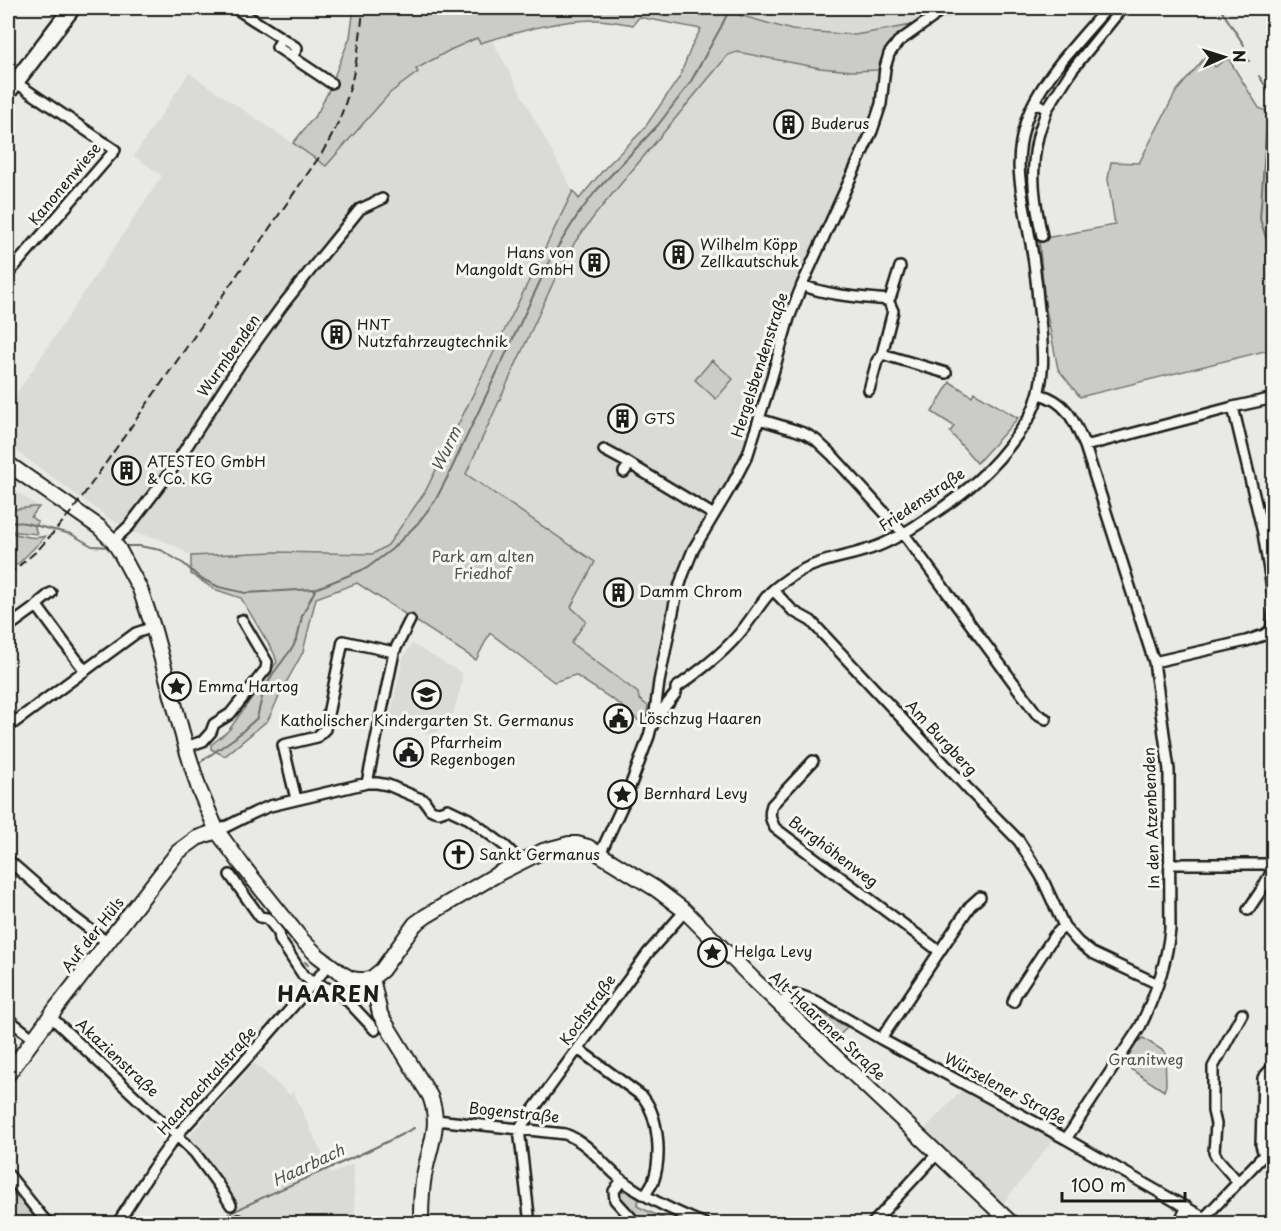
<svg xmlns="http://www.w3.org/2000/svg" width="1281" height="1231" font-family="'Playpen Sans',sans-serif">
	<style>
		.built { fill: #dadad6 }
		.green { fill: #cbcbc7; stroke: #747472; stroke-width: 1.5 }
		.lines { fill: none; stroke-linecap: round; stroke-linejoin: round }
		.stream { stroke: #6d6d6c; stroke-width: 2 }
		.street-casing { stroke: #1c1c1c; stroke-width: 14 }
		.secondary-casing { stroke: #1c1c1c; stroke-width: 18 }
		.primary-casing { stroke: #1c1c1c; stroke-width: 20 }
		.street { stroke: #f6f6f2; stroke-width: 9 }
		.secondary { stroke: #f6f6f2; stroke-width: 14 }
		.primary { stroke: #f6f6f2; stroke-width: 15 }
		.rail { stroke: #1c1c1c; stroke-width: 2; stroke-dasharray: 9 4.5; stroke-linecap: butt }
		.labels { text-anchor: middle; stroke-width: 6; stroke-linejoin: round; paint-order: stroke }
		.poi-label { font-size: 15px; fill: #1c1c1c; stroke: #f6f6f2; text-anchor: start }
		.street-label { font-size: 15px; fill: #1c1c1c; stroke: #f6f6f2 }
		.park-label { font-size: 15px; fill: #51514f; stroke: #f6f6f2 }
		.water-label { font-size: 16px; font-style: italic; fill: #525251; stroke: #f6f6f2 }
		.district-label { font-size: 21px; font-weight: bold; letter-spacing: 1.5px; fill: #1c1c1c; stroke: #f6f6f2 }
	</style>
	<rect width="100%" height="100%" fill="#e9e9e5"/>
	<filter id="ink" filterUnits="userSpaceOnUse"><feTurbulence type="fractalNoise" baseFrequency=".0167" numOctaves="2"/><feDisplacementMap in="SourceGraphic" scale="12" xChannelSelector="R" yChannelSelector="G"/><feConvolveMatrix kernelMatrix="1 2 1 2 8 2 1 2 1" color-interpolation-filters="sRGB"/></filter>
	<g filter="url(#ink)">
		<path class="built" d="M741,8H992L937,21L855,35L792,30L738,15Z
			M477,38L480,43L492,40L573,191L425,492L388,545L373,554L275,552L191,556L178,547L157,538L135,533L110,519L8,445V392L15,396L162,176L134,156L189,73L326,166L390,93L417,72L416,69L450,50Z
			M737,52L820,68L852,71L878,70L875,102L867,128L799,273L782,311L743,453L726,486L687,551L678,573L670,595L664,626L648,706L639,699L638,693L570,642L571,607L466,474L553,283L575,242L595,215L728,55Z
			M8,486L39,507H32L8,510Z
			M412,644L462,673V682L453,713L440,727L436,737L399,723L390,717L403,658Z
			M254,1063L290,1095L293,1091L331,1174L353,1164L355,1223H246L230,1192L216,1170L191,1140V1134Z
			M962,1090L1053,1140L1001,1206L921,1133Z"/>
		<path class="green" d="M354,8H741L739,15L792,30L855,35L912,25C897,37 881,50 878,70L852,71L820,68L737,52L728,55L595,215L575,242L553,283L466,474L595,562L571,607L586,621L571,643L638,693L639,699L648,706L645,726L618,703L575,675L554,682L490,633L476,660L357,583L316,598L303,652L282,690L268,720L225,756L211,749V745L229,730L277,662L274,653L241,598L214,589L191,574V556L275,552L373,554L388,545L425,492L573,191L579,199L605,168L643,130L679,78L693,43L701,29L639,17L633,25C621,23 608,20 596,20C556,20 518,32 480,43L477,38L450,50L416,69L418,72L390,93L326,166L293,143L318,112L328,92L350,37Z
			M1207,55L1215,67L1228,58L1259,108L1266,111L1273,118L1270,121L1274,151L1273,349L1080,397L1058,369L1045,304L1039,240L1040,239L1115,225L1108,179L1111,162L1139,163L1176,92Z
			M712,360L733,379L716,399L695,380Z
			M950,382L972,396L974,392L1018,418L977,463L950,432L954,426L932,412Z
			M33,507H39L31,517L38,522L35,528L37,534L9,531L10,524H8V510Z
			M8,532C21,535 33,540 46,536L20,562L8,571Z
			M799,1003L806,1005L847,1027L835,1041L797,1006Z
			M1143,1038L1165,1052L1166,1085L1164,1091L1123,1064L1137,1042Z
			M8,1188L42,1223H8Z
			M621,1191H626L639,1199L637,1206L673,1223H644L619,1198V1193Z"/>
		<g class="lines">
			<path class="stream" d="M1220,8L1244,45
				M1242,57L1249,61
				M1259,76L1274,99
				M1267,120L1260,219L1274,263
				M8,521L25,523L71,534L92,546L111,547
				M123,546H139L161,550L184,564L200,578L219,587L246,593L315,589L367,568L392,549L418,523L435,501L448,476L552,256L577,216L595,192L658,125L690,83L721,27L730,8
				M199,763L236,737L257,718L263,693L272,675L293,647L298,635L302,616L315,590
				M305,962L308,965
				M211,1224C276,1187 348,1164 414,1128"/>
			<defs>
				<path id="street" d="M235,8L297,48L292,57L331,83
					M282,39L277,47L292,57
					M1034,102L1047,109L1072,70L1122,8
					M1042,236C1035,204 1030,173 1037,141C1039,130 1044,119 1047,109
					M8,274L115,150L15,82
					M802,285C829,296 859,297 888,300L893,311L882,354L946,373
					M888,300L891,296L900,267
					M869,390L877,361L882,354
					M1039,394C1068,402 1074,421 1085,446L1154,662L1169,770L1170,929C1167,964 1155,996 1140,1027L1066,1139
					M1233,407L1263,533L1274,601
					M759,419L795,430L806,434L816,440L833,456L904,534L1036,713L1046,719
					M1085,446L1233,407L1274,398
					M604,450L630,464L624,472
					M630,464L714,515
					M113,541L129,526L171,471L240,364L282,306L317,262L360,209L382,199
					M773,590L793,611L811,621L823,634L968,789L1019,841L1041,876L1064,926L1078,942L1092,953L1158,984
					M37,606L40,602L51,593
					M8,627L37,606L85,671
					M1154,662L1246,641L1264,635L1271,630L1274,610
					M8,727L136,633L153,627
					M651,728L663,709L676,693V688C698,672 721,655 738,635C749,623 757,608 768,595C774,588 782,583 789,578C819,557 846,559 878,546C896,539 913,528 929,517C965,493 993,470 1018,434C1022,428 1027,422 1030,416C1049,379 1042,339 1038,300C1036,276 1033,252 1028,228C1021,187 1013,163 1026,121C1039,81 1080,40 1107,8
					M186,747L203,741L211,732L214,724L230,714L266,669L267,662L242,620
					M813,761L772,805C769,814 770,819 775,828L939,951
					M367,783L394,652L410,620
					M296,799L283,745L317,737L325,729L343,641L394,652
					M217,831C235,823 251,813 270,806L367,783H377L388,785L416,797L424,800L430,809L434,811L439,812L448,809L469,819L505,846L521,862
					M600,854L625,800L649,736L655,712L659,682L676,597L683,575L693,550L733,483L748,454L769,387L789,318L802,285L872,131L881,104L885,68L889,54L898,42L932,18L941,8
					M8,860L71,915L108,943
					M1169,864H1265L1273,869L1262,889L1248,910
					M230,875L260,917L267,918L279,933L280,940L303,975L313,983L336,991L346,999L375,1030
					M1013,1002L1016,994L1054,936L1064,926
					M781,1005L787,998L796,995L802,996L818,1002L881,1039L1066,1139L1215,1224
					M50,1016L195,1153L217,1183L231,1205
					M8,1019L34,1039
					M881,1039L970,906L980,897
					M578,1049L643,1097C659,1117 662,1158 653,1182C651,1186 648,1190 645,1195
					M436,1120L565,1134C590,1143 603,1166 622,1180C645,1198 678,1213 705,1224
					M519,1129L648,953L685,911
					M519,1129L530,1224
					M1264,1155L1261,1145L1263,1078L1271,1069H1274
					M8,1174L44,1219L50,1224
					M622,1180L614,1191L615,1200L637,1224
					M1238,1182L1217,1158L1214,1152L1216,1124L1213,1111V1067L1242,1014
					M1205,1217L1264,1155L1274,1148
					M238,1220L239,1224
					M117,1224L153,1168L177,1135L252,1053L329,965
					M872,1224L937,1154
					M1178,1224L1187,1207"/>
				<path id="secondary" d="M8,464L99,527L113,541L119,550L140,589L153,627L186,747L199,789L217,831L242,865L302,940L317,955L341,973L351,979L358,980H366L372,978L382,970L415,924L426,916L501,872L543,851L569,844H577L588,847L656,889L685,911L753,979L1012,1224
					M372,978L380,1014L387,1026L430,1096C441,1125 431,1142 425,1171C421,1188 421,1206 421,1224
					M8,1074L57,1007L178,852L197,838L217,831"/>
				<path id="primary" d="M8,92L72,8"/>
			</defs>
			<use href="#street" class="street-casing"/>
			<use href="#secondary" class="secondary-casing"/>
			<use href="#primary" class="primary-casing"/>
			<use href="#street" class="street"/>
			<use href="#secondary" class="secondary"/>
			<use href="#primary" class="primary"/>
			<path class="rail" d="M8,575L38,550L73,510L322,153C327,144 333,135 337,125C353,88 360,47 363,8"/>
		</g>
	</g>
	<defs>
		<symbol id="building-ring" viewBox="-11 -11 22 22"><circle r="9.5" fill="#f6f6f2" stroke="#1c1c1c" stroke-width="1.5"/><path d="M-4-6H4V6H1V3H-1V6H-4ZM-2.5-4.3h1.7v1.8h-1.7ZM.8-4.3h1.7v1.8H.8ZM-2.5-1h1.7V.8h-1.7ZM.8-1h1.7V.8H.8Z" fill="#1c1c1c"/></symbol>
		<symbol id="sight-ring" viewBox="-11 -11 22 22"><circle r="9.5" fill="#f6f6f2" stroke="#1c1c1c" stroke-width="1.5"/><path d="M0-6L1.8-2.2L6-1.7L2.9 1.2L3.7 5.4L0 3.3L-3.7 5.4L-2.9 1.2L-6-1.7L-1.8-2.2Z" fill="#1c1c1c"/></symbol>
		<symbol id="school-ring" viewBox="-11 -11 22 22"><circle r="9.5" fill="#f6f6f2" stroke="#1c1c1c" stroke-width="1.5"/><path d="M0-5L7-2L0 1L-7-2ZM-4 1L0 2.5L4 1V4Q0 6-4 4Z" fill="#1c1c1c"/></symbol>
		<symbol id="civic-ring" viewBox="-11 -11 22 22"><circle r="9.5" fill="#f6f6f2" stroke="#1c1c1c" stroke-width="1.5"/><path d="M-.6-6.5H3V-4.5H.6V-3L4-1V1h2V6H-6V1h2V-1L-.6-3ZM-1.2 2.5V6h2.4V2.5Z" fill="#1c1c1c"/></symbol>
		<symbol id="church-ring" viewBox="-11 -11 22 22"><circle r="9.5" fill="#f6f6f2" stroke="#1c1c1c" stroke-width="1.5"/><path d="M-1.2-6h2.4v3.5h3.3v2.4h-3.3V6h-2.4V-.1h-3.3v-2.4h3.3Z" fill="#1c1c1c"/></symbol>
	</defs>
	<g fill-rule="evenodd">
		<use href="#building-ring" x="772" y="108" width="33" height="33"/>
		<use href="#building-ring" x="662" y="238" width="33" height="33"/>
		<use href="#building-ring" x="578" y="246" width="33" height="33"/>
		<use href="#building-ring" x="320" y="318" width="33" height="33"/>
		<use href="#building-ring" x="606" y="402" width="33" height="33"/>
		<use href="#building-ring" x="110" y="454" width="33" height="33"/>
		<use href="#building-ring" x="602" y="576" width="33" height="33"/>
		<use href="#sight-ring" x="160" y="670" width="33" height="33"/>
		<use href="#school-ring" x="410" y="678" width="33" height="33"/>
		<use href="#civic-ring" x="602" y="702" width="33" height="33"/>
		<use href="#civic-ring" x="392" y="736" width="33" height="33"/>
		<use href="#sight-ring" x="606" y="778" width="33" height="33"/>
		<use href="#church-ring" x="442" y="838" width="33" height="33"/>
		<use href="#sight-ring" x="696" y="936" width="33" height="33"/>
	</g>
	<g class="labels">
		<g class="poi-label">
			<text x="810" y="129">Buderus</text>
			<text x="700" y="250">Wilhelm Köpp<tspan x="700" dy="17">Zellkautschuk</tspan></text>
			<text x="574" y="258" text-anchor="end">Hans von<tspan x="574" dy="17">Mangoldt GmbH</tspan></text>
			<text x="357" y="330">HNT<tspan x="357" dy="17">Nutzfahrzeugtechnik</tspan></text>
			<text x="644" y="424">GTS</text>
			<text x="147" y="467">ATESTEO GmbH<tspan x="147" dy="17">&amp; Co. KG</tspan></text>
			<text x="639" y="597">Damm Chrom</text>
			<text x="198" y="692">Emma Hartog</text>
			<text x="639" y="724">Löschzug Haaren</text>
			<text x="427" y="726" text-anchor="middle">Katholischer Kindergarten St. Germanus</text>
			<text x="430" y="748">Pfarrheim<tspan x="430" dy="17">Regenbogen</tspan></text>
			<text x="643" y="799">Bernhard Levy</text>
			<text x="479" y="860">Sankt Germanus</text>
			<text x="734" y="957">Helga Levy</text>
		</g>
		<g class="street-label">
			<text transform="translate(65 184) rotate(-50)" y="5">Kanonenwiese</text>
			<text transform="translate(229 356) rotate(-55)" y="5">Wurmbenden</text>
			<text transform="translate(760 365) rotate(-72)" y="5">Hergelsbendenstraße</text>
			<text transform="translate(922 500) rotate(-34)" y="5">Friedenstraße</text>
			<text transform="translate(941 738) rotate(47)" y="5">Am Burgberg</text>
			<text transform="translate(1152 818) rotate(-92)" y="5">In den Atzenbenden</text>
			<text transform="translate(833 852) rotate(37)" y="5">Burghöhenweg</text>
			<text transform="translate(93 935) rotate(-52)" y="5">Auf der Hüls</text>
			<text transform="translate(588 1010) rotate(-54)" y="5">Kochstraße</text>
			<text transform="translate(827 1026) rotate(43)" y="5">Alt-Haarener Straße</text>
			<text transform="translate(117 1058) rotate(43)" y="5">Akazienstraße</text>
			<text transform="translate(207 1081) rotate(-48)" y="5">Haarbachtalstraße</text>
			<text transform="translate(1005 1089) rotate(28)" y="5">Würselener Straße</text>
			<text transform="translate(514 1113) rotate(6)" y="5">Bogenstraße</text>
		</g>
		<g class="park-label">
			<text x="483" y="562">Park am alten<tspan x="483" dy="17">Friedhof</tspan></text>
			<text x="1146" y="1065">Granitweg</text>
		</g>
		<g class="water-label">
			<text transform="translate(446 449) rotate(-64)" y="6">Wurm</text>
			<text transform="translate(308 1165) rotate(-25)" y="6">Haarbach</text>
		</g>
		<g class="district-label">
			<text x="329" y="1002">HAAREN</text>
		</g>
	</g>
	<rect width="1281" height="1231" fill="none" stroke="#f6f6f2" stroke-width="30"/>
	<rect x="15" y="15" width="1251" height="1201" fill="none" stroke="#1c1c1c" stroke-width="2" filter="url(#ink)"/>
	<g transform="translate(1224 57) rotate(87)" stroke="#f6f6f2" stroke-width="4.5" paint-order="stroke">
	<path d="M0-4.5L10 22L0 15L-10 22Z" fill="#1c1c1c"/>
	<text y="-9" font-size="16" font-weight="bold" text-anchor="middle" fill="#1c1c1c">N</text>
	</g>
	<path d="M1062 1192v9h123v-9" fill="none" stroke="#1c1c1c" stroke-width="3"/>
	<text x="1071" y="1192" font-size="18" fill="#1c1c1c" stroke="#f6f6f2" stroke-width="4.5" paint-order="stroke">100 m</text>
</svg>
